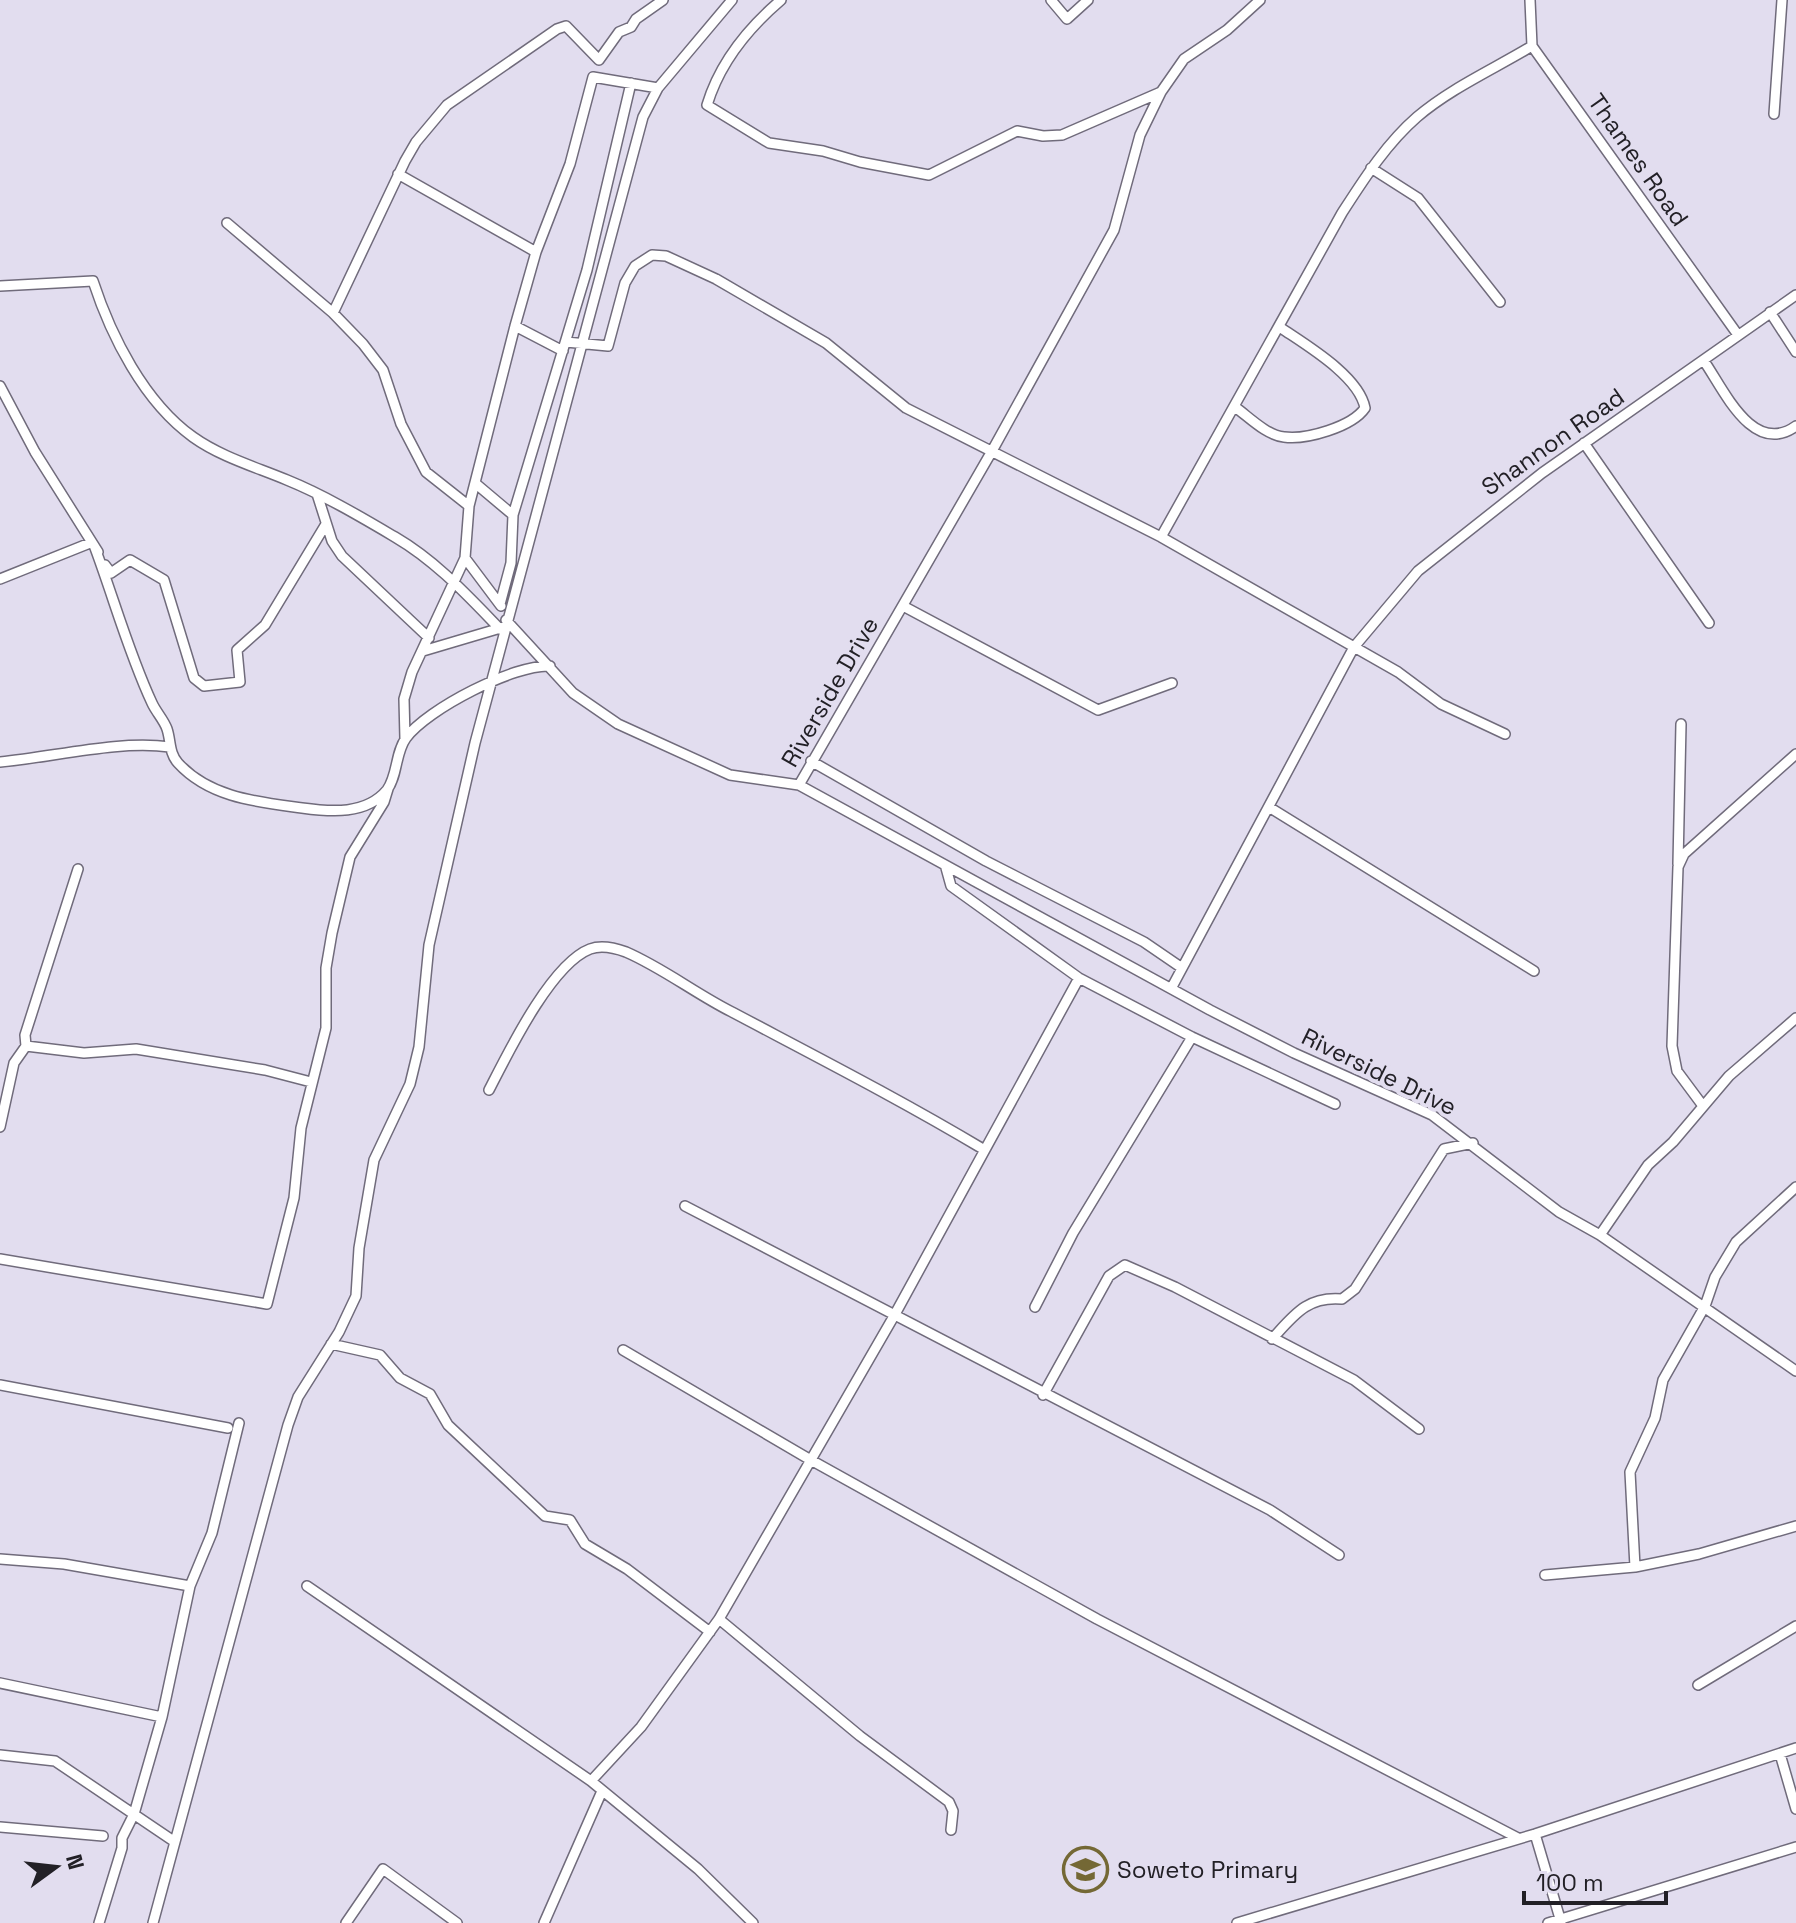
<svg xmlns="http://www.w3.org/2000/svg" width="1796" height="1923" font-family="'Space Grotesk',sans-serif">
	<style>
		.lines { fill: none; stroke-linecap: round; stroke-linejoin: round }
		.street-casing { stroke: #706b7b; stroke-width: 12 }
		.street { stroke: #fff; stroke-width: 9 }
		.labels { text-anchor: middle; stroke-width: 8; stroke-linejoin: round; paint-order: stroke }
		.street-label { font-size: 24px; fill: #222026; stroke: #e2ddef }
		.poi-label { font-size: 24px; fill: #222026; stroke: #e2ddef; text-anchor: start }
	</style>
	<rect width="100%" height="100%" fill="#e2ddef"/>
	<g class="lines">
		<defs>
			<path id="street" d="M781,0C747,29 720,62 707,105L769,143L823,151L860,162L929,175L1017,131L1043,136L1062,135L1161,92
				M1051,0L1067,19L1088,0
				M1260,0L1227,30L1184,59L1161,92L1140,135L1114,230L992,451L799,785L1210,1010L1294,1053L1432,1115L1559,1212L1600,1235
				M1530,0L1532,46L1738,335
				M1774,114L1782,0
				M1371,168L1418,198L1500,302
				M398,174L536,252
				M227,223L333,313L363,344L383,370L401,424L426,472L469,506
				M0,286L93,281C111,336 144,402 193,437C221,457 256,467 287,480C324,495 361,517 395,537C436,561 467,595 500,629
				M1770,312L1796,352
				M333,313L405,161L416,142L447,105L557,29L566,26L599,60L619,32L631,27L636,19L663,0
				M515,326L536,252L570,164L593,77L658,88
				M566,342L608,346L625,283L635,266L652,255L666,256L716,279L826,343L906,408L1161,537L1398,672L1441,704L1505,734
				M1704,361C1724,390 1753,457 1796,426
				M0,386L35,452L98,552
				M1235,407C1249,417 1266,435 1284,437C1306,440 1352,427 1365,408C1359,376 1306,345 1281,328
				M1584,443L1709,623
				M475,483L513,515
				M317,494L332,541L342,556L429,638
				M1161,537L1342,213C1364,179 1386,144 1417,117C1451,88 1494,69 1532,46
				M95,548C114,599 129,654 152,703C156,712 164,720 167,729C171,741 169,753 178,763C210,798 258,802 302,808C331,812 366,815 387,790C398,775 395,753 406,738C427,709 515,664 550,666
				M465,558L501,606
				M105,565L111,573L130,560L164,580L194,678L204,686L240,682L237,650L265,625L326,524
				M0,579L90,543
				M500,604L511,563L513,515L587,270L631,83
				M903,606L1098,710L1172,683
				M506,620L573,693L618,724L730,775L799,785
				M423,651L504,627
				M405,739L404,699L412,672L465,558L469,506L515,326L563,351
				M811,761L986,861L1144,942L1182,968
				M0,762C55,757 117,740 170,747
				M1269,807L1534,971
				M1678,864L1681,724
				M946,868L951,886L1079,978L1192,1037L1335,1104
				M1172,987L1354,647L1418,571L1542,473L1796,295
				M1796,1018L1729,1076L1673,1142L1648,1165L1600,1235L1796,1371
				M26,1046L84,1053L136,1049L265,1070L311,1082
				M489,1090C508,1053 551,964 590,949C601,945 615,948 626,952C663,968 696,994 732,1012C817,1057 901,1100 983,1149
				M1703,1106L1677,1071L1672,1046L1678,867L1684,854L1796,754
				M0,1127L14,1063L26,1046L25,1035L78,869
				M685,1206L1270,1510L1339,1555
				M0,1259L267,1304L294,1198L301,1128L326,1028V968L332,933L350,857L384,802L388,789
				M1035,1307L1073,1233L1192,1037
				M1272,1339C1294,1315 1307,1296 1342,1299L1355,1289L1444,1149L1473,1143
				M331,1344L380,1355L400,1378L430,1394L448,1425L545,1516L570,1520L585,1544L627,1569L710,1632
				M623,1350L809,1459L1097,1619L1518,1838
				M0,1385L228,1428
				M1043,1395L1109,1276L1125,1265L1175,1287L1354,1380L1419,1429
				M0,1559L64,1564L190,1586
				M1635,1567L1630,1472L1655,1418L1663,1380L1705,1306L1715,1277L1736,1242L1796,1187
				M1545,1575L1635,1567L1699,1554L1796,1526
				M307,1586L591,1781L698,1869L753,1923
				M719,1619L860,1736L949,1802L953,1811L951,1830
				M0,1683L162,1717
				M1698,1685L1796,1626
				M1780,1754L1796,1809
				M0,1755L55,1761L175,1842
				M591,1781L641,1727L719,1619L894,1316L1079,978
				M0,1827L103,1836
				M1535,1834L1561,1922
				M99,1923L122,1848V1838L134,1814L162,1717L190,1586L212,1533L239,1423
				M153,1923L288,1425L298,1397L339,1332L356,1296L359,1248L374,1160L410,1084L419,1047L429,945L475,743L643,117L658,88L732,0
				M346,1923L383,1869L457,1923
				M544,1923L602,1791
				M1237,1923L1535,1834L1796,1748
				M1548,1923L1796,1847"/>
		</defs>
		<use href="#street" class="street-casing"/>
		<use href="#street" class="street"/>
	</g>
	<defs>
		<symbol id="school-ring" viewBox="-11 -11 22 22"><circle r="9.5" fill="#e2ddef" stroke="#746835" stroke-width="1.5"/><path d="M0-5L7-2L0 1L-7-2ZM-4 1L0 2.5L4 1V4Q0 6-4 4Z" fill="#746835"/></symbol>
	</defs>
	<g fill-rule="evenodd">
		<use href="#school-ring" x="1060" y="1844" width="51" height="51"/>
	</g>
	<g class="labels">
		<g class="street-label">
			<text transform="translate(1638 160) rotate(55)" y="8">Thames Road</text>
			<text transform="translate(1553 442) rotate(-35)" y="8">Shannon Road</text>
			<text transform="translate(830 692) rotate(-60)" y="8">Riverside Drive</text>
			<text transform="translate(1379 1072) rotate(26)" y="8">Riverside Drive</text>
		</g>
		<g class="poi-label">
			<text x="1117" y="1878">Soweto Primary</text>
		</g>
	</g>
	<g transform="translate(56 1867) rotate(75)" stroke="#e2ddef" stroke-width="6" paint-order="stroke">
	<path d="M0-6L14 30L0 20L-14 30Z" fill="#222026"/>
	<text y="-12" font-size="22" font-weight="bold" text-anchor="middle" fill="#222026">N</text>
	</g>
	<path d="M1524 1891v12h142v-12" fill="none" stroke="#222026" stroke-width="4"/>
	<text x="1536" y="1891" font-size="24" fill="#222026" stroke="#e2ddef" stroke-width="6" paint-order="stroke">100 m</text>
</svg>
